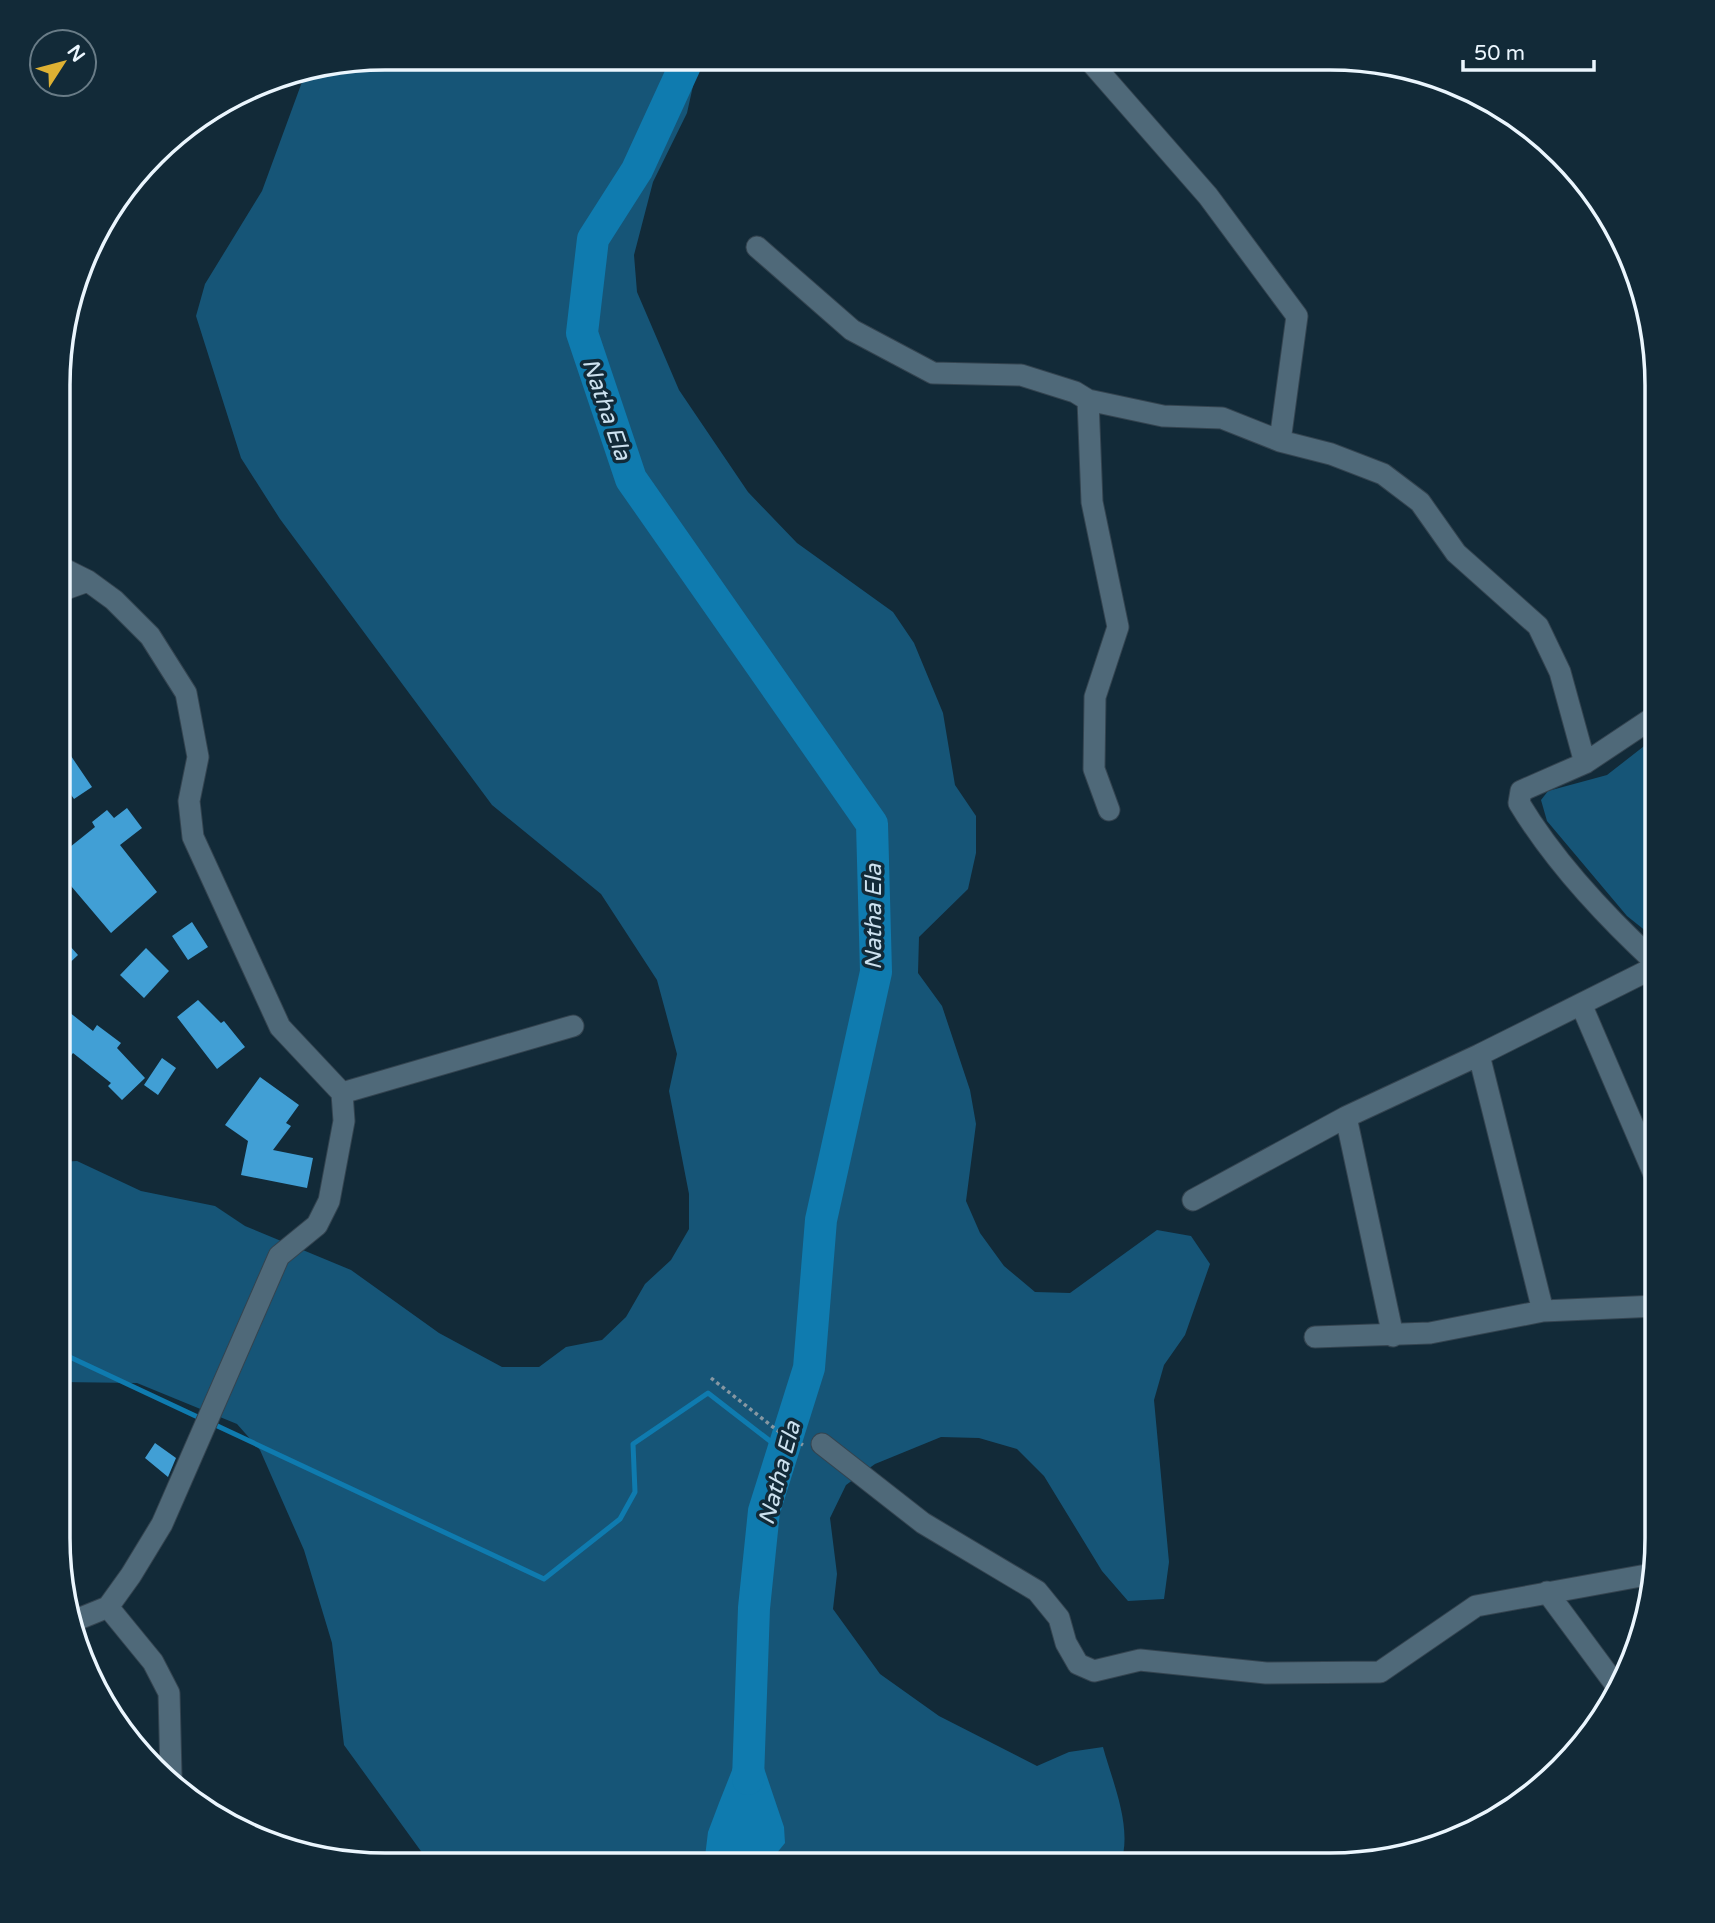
<svg xmlns="http://www.w3.org/2000/svg" width="1715" height="1923" font-family="'Varela Round',sans-serif">
	<style>
		.green { fill: #165577 }
		.water { fill: #0f7baf }
		.lines { fill: none; stroke-linecap: round; stroke-linejoin: round }
		.stream { stroke: #0f7baf; stroke-width: 5 }
		.river { stroke: #0f7baf; stroke-width: 32 }
		.building { fill: #419fd5 }
		.street-casing { stroke: #344450; stroke-width: 23 }
		.path { stroke: #8697a2; stroke-width: 3.5; stroke-dasharray: 3.5 3.5; stroke-linecap: butt }
		.street { stroke: #4f6979; stroke-width: 21 }
		.labels { text-anchor: middle; stroke-width: 7; stroke-linejoin: round; paint-order: stroke }
		.water-label { font-size: 23px; font-style: italic; fill: #cce1ef; stroke: #122a38 }
		.rim { fill: none; stroke: #ebf6fe; stroke-width: 3.5 }
	</style>
	<rect width="100%" height="100%" fill="#122a38"/>
	<path class="green" d="M385,58L699,59L687,113L653,182L634,255L637,292L679,390L748,492L797,543L893,612L914,643L943,713L955,785L976,816V853L968,889L919,937L918,973L942,1006L970,1090L976,1124L966,1201L980,1233L1004,1266L1035,1292L1070,1293L1157,1230L1191,1236L1210,1264L1185,1335L1164,1365L1154,1400L1169,1562L1164,1599L1128,1601L1102,1571L1044,1476L1017,1449L979,1438L941,1437L875,1464L846,1485L830,1518L837,1574L833,1609L880,1674L939,1716L1037,1766L1069,1752L1103,1747C1112,1781 1134,1829 1120,1865H431L344,1745L332,1643L304,1550L260,1450L237,1424L137,1383L59,1382V1162L77,1161L141,1191L215,1206L245,1226L351,1270L439,1333L502,1367H539L566,1347L602,1340L626,1317L645,1284L671,1260L689,1229V1194L669,1091L677,1054L657,980L601,894L492,805L280,519L241,458L196,316L205,284L262,191L306,71Z
		M1657,736V940L1627,916L1547,821L1541,800L1548,791L1607,775Z"/>
	<path class="water" d="M757,1731L764,1768L784,1827L785,1843L767,1865H704L708,1832L719,1803L742,1745Z"/>
	<g class="lines">
		<path class="stream" d="M59,1352L202,1419
			M211,1423L544,1579L620,1519L635,1492L633,1444L708,1393L783,1451"/>
		<path class="river" d="M688,59L637,170L593,239L582,333L631,479L872,824L876,972L821,1220L809,1368L764,1511L754,1608L748,1779"/>
	</g>
	<path class="building" d="M71,756L92,787L74,799L60,779V763Z
		M127,808L142,828L120,845L157,892L111,933L60,873V855L95,827L92,822L107,810L114,818Z
		M192,922L208,947L188,960L172,936Z
		M60,935L78,955L59,973L60,956Z
		M146,948L169,971L144,998L120,975Z
		M198,1000L221,1023L224,1021L245,1047L217,1069L177,1017Z
		M69,1012L93,1031L97,1025L121,1043L117,1048L145,1078L122,1100L108,1086L111,1083L73,1053L59,1071V1025Z
		M162,1058L176,1068L158,1095L144,1085Z
		M260,1077L299,1105L286,1123L291,1126L273,1150L313,1158L307,1188L241,1175L248,1141L225,1125Z
		M155,1443L176,1458L168,1477L145,1458Z"/>
	<g class="lines">
		<defs>
			<path id="street" d="M1089,60L1208,196L1297,316L1280,441
				M757,247L852,330L933,373L1021,375L1075,392L1088,400L1163,416L1222,418L1280,441L1331,454L1383,474L1420,502L1456,553L1538,626L1560,672L1585,763
				M1088,400L1092,502L1118,627L1095,697L1094,769L1109,810
				M60,567L88,581L114,600L150,636L186,693L198,757L189,801L193,837L280,1027L342,1093L344,1121L329,1201L317,1225L279,1256L162,1524L131,1575L108,1607L71,1622
				M60,591L88,581
				M1657,715L1585,763L1521,791L1519,803C1555,863 1605,916 1657,964
				M1581,1004L1657,1181
				M1479,1055L1543,1311
				M342,1093L573,1026
				M1346,1117L1393,1336
				M1193,1200L1346,1117L1479,1055L1657,966
				M1315,1337L1430,1333L1543,1311L1657,1306
				M822,1444L923,1523L1037,1591L1059,1618L1066,1643L1078,1664L1094,1671L1140,1660L1266,1673L1380,1672L1476,1606L1652,1574
				M1547,1592L1618,1688
				M108,1607L153,1662L169,1693L171,1775"/>
		</defs>
		<use href="#street" class="street-casing"/>
		<path class="path" d="M711,1378L778,1431L803,1445"/>
		<use href="#street" class="street"/>
	</g>
	<g class="labels">
		<g class="water-label">
			<text transform="translate(607 409) rotate(71)" y="8">Natha Ela</text>
			<text transform="translate(873 917) rotate(-90)" y="8">Natha Ela</text>
			<text transform="translate(779 1473) rotate(-75)" y="8">Natha Ela</text>
		</g>
	</g>
	<path d="M0 0H1715V1923H0ZM385 70H1330A315 315 0 0 1 1645 385V1538A315 315 0 0 1 1330 1853H385A315 315 0 0 1 70 1538V385A315 315 0 0 1 385 70Z" fill="#122a38" fill-rule="evenodd"/>
	<path class="rim" d="M385 70H1330A315 315 0 0 1 1645 385V1538A315 315 0 0 1 1330 1853H385A315 315 0 0 1 70 1538V385A315 315 0 0 1 385 70Z"/>
	<g transform="translate(63 63) rotate(54)"><circle r="33" fill="#122a38" stroke="#697c87" stroke-width="2"/>
	<path d="M0-5L12 26L0 18L-12 26Z" fill="#deb133"/>
	<text y="-10" font-size="19" font-weight="bold" text-anchor="middle" fill="#ebf6fe">N</text>
	</g>
	<path d="M1463 60v10h131v-10" fill="none" stroke="#ebf6fe" stroke-width="3.5"/>
	<text x="1474" y="60" font-size="21" fill="#ebf6fe" stroke="#122a38" stroke-width="5" paint-order="stroke">50 m</text>
</svg>
